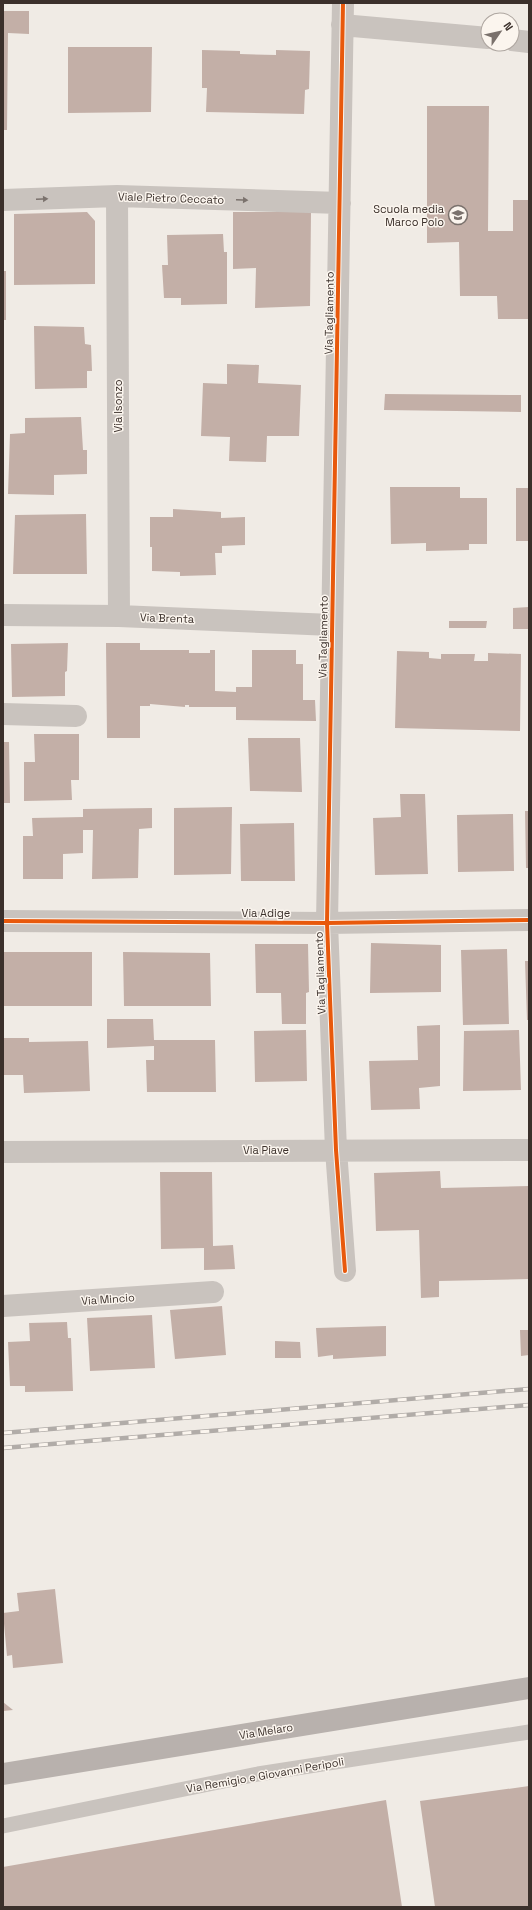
<svg xmlns="http://www.w3.org/2000/svg" width="532" height="1910" font-family="'Space Grotesk',sans-serif">
	<style>
		.building { fill: #c3afa7 }
		.lines { fill: none; stroke-linecap: round; stroke-linejoin: round }
		.lane { stroke: #c9c3be; stroke-width: 15 }
		.street { stroke: #c9c3be; stroke-width: 22 }
		.primary { stroke: #b8b1ad; stroke-width: 22 }
		.rail-casing { stroke: #b1aca8; stroke-width: 4.5 }
		.rail { stroke: #fbf5ee; stroke-width: 3; stroke-dasharray: 9; stroke-linecap: butt }
		.cycleway-casing { stroke: #fbf5ee; stroke-width: 6 }
		.cycleway { stroke: #e8590c; stroke-width: 4 }
		.oneway { fill: #7b726d }
		.labels { text-anchor: middle; stroke-width: 3; stroke-linejoin: round; paint-order: stroke }
		.street-label { font-size: 11px; fill: #3b302b; stroke: #fbf5ee }
		.poi-label { font-size: 11px; fill: #3b302b; stroke: #fbf5ee; text-anchor: end }
	</style>
	<rect width="100%" height="100%" fill="#f0ebe5"/>
	<path class="building" d="M3,11H29V34L8,33L7,130H3Z
		M68,47H152L151,112L68,113Z
		M202,50L240,51V54L276,55V50L310,51L309,89L305,90L304,114L206,112L207,88H202Z
		M427,106H489L488,231H513V200H529V319H498L497,296H460L459,242L427,243Z
		M87,212L95,221V284L14,285V214Z
		M233,212H311L310,306L255,308L256,268L233,269Z
		M223,234L224,252H227V304L181,305V298H164L162,265H168L167,235Z
		M3,271H6V320H3Z
		M34,326L84,327L85,344L91,345L92,371H87V388L35,389Z
		M227,364L259,365L258,383L301,385L299,436H267L266,462L229,461L230,437L201,436L203,383L227,384Z
		M385,394L521,395V412L384,410Z
		M81,417L83,450H87V474L54,475V495L8,494L10,434L25,433V418Z
		M390,487H460V498H487V544H469V550L426,551V543L391,544Z
		M516,488H529V541H516Z
		M173,509L221,512V518L245,517V545L222,546V553H215L216,575L180,576V572L152,571V547H150V517H173Z
		M86,514L87,574H13L15,515Z
		M529,607V629H513V608Z
		M449,621H487L486,628H449Z
		M68,643L67,671L65,672V696L12,697L11,644Z
		M106,643H140V650H189V653H210V650H215V691L236,692V687H252V650H296V664H303V700H315L316,721L236,720V707H189V705H185V707L150,704V706H140V738H107Z
		M397,651L429,652V658L441,659V654H475L474,661H488V653L521,654L520,731L395,728Z
		M34,734H79V780H71L72,800L24,801V762H35Z
		M248,738H300L302,792L250,791Z
		M3,742H9L10,803H3Z
		M400,794H425L428,874L375,875L373,818L401,817Z
		M232,807L231,874L174,875V808Z
		M152,808V828L139,829L138,878L92,879L93,830H83V853L63,854V879H23V836H33L32,818L83,817V809Z
		M525,811H529V868H526Z
		M513,814L514,871L458,872L457,815Z
		M294,823L295,881H241L240,824Z
		M371,943L441,945V992L370,993Z
		M255,944H308L309,992L306,993V1024H282L281,993H256Z
		M507,949L509,1024L463,1025L461,950Z
		M3,952H92V1006H3Z
		M123,952L210,953L211,1006H124Z
		M525,961H529V1020H527Z
		M107,1019H153L154,1040H215L216,1092H147L146,1060H154V1046L107,1048Z
		M440,1025V1086L419,1088L420,1109L371,1110L369,1061L418,1060L417,1026Z
		M306,1030L307,1081L255,1082L254,1031Z
		M519,1030L521,1090L463,1091L464,1031Z
		M3,1038H29V1042L88,1041L90,1091L24,1093L23,1075H3Z
		M440,1171L441,1188L529,1186V1279L439,1281V1297L421,1298L419,1230L376,1231L374,1173Z
		M160,1172H212L213,1246L233,1245L235,1269L204,1270V1248L161,1249Z
		M222,1306L226,1355L175,1359L170,1310Z
		M152,1315L155,1368L90,1371L87,1318Z
		M67,1322L68,1338H71L73,1391L25,1392V1386H10L8,1342L30,1341L29,1323Z
		M386,1326V1356L333,1359V1355L318,1357L316,1328Z
		M520,1330H529V1355L521,1356Z
		M275,1341L300,1342L301,1358H275Z
		M55,1589L63,1663L13,1668L12,1655L7,1656L3,1613L19,1611L17,1593Z
		M3,1702L13,1710L3,1711Z
		M529,1786V1907H435L420,1801Z
		M386,1800L402,1907H3V1867Z"/>
	<g class="lines">
		<path class="lane" d="M3,1826L258,1774L529,1732"/>
		<path class="street" d="M343,3L327,923L336,1150L345,1271
			M342,25L488,38
			M512,40L529,42
			M117,196L119,616
			M3,200L117,196L340,203
			M3,615L119,616L332,625
			M3,714L76,716
			M3,921L327,923L529,920
			M3,1152L529,1150
			M3,1306L213,1292"/>
		<path class="primary" d="M3,1774L529,1688"/>
		<defs>
			<path id="rail" d="M3,1433L529,1389
				M3,1448L529,1405"/>
		</defs>
		<use href="#rail" class="rail-casing"/>
		<use href="#rail" class="rail"/>
		<defs>
			<path id="cycleway" d="M343,3L327,923L336,1150L345,1271
				M3,921L327,923L529,920"/>
		</defs>
		<use href="#cycleway" class="cycleway-casing"/>
		<use href="#cycleway" class="cycleway"/>
	</g>
	<defs><path id="oneway-solid" d="M-6-.8H1V-3.2L6.5 0L1 3.2V.8H-6Z"/></defs>
	<g class="oneway">
		<use href="#oneway-solid" transform="translate(42 199) rotate(-2)"/>
		<use href="#oneway-solid" transform="translate(242 200) rotate(2)"/>
	</g>
	<defs>
		<symbol id="school-ring" viewBox="-11 -11 22 22"><circle r="9.5" fill="#fbf5ee" stroke="#7a716c" stroke-width="1.5"/><path d="M0-5L7-2L0 1L-7-2ZM-4 1L0 2.5L4 1V4Q0 6-4 4Z" fill="#7a716c"/></symbol>
	</defs>
	<g fill-rule="evenodd">
		<use href="#school-ring" x="447" y="204" width="22" height="22"/>
	</g>
	<g class="labels">
		<g class="street-label">
			<text transform="translate(171 198) rotate(2)" y="4">Viale Pietro Ceccato</text>
			<text transform="translate(329 313) rotate(-89)" y="4">Via Tagliamento</text>
			<text transform="translate(118 406) rotate(-90)" y="4">Via Isonzo</text>
			<text transform="translate(167 618) rotate(2)" y="4">Via Brenta</text>
			<text transform="translate(323 637) rotate(-89)" y="4">Via Tagliamento</text>
			<text x="266" y="917">Via Adige</text>
			<text transform="translate(320 973) rotate(-92)" y="4">Via Tagliamento</text>
			<text x="266" y="1154">Via Piave</text>
			<text transform="translate(108 1299) rotate(-4)" y="4">Via Mincio</text>
			<text transform="translate(266 1731) rotate(-9)" y="4">Via Melaro</text>
			<text transform="translate(265 1775) rotate(-10)" y="4">Via Remigio e Giovanni Peripoli</text>
		</g>
		<g class="poi-label">
			<text x="444" y="213">Scuola media<tspan x="444" dy="13">Marco Polo</tspan></text>
		</g>
	</g>
	<rect width="532" height="1910" fill="none" stroke="#3b302b" stroke-width="8"/>
	<g transform="translate(500 32) rotate(56)"><circle r="19" fill="#fbf5ee" stroke="#aea6a0"/>
	<path d="M0-3L7 15L0 10L-7 15Z" fill="#7a716c"/>
	<text y="-6" font-size="11" font-weight="bold" text-anchor="middle" fill="#3b302b">N</text>
	</g>
</svg>
